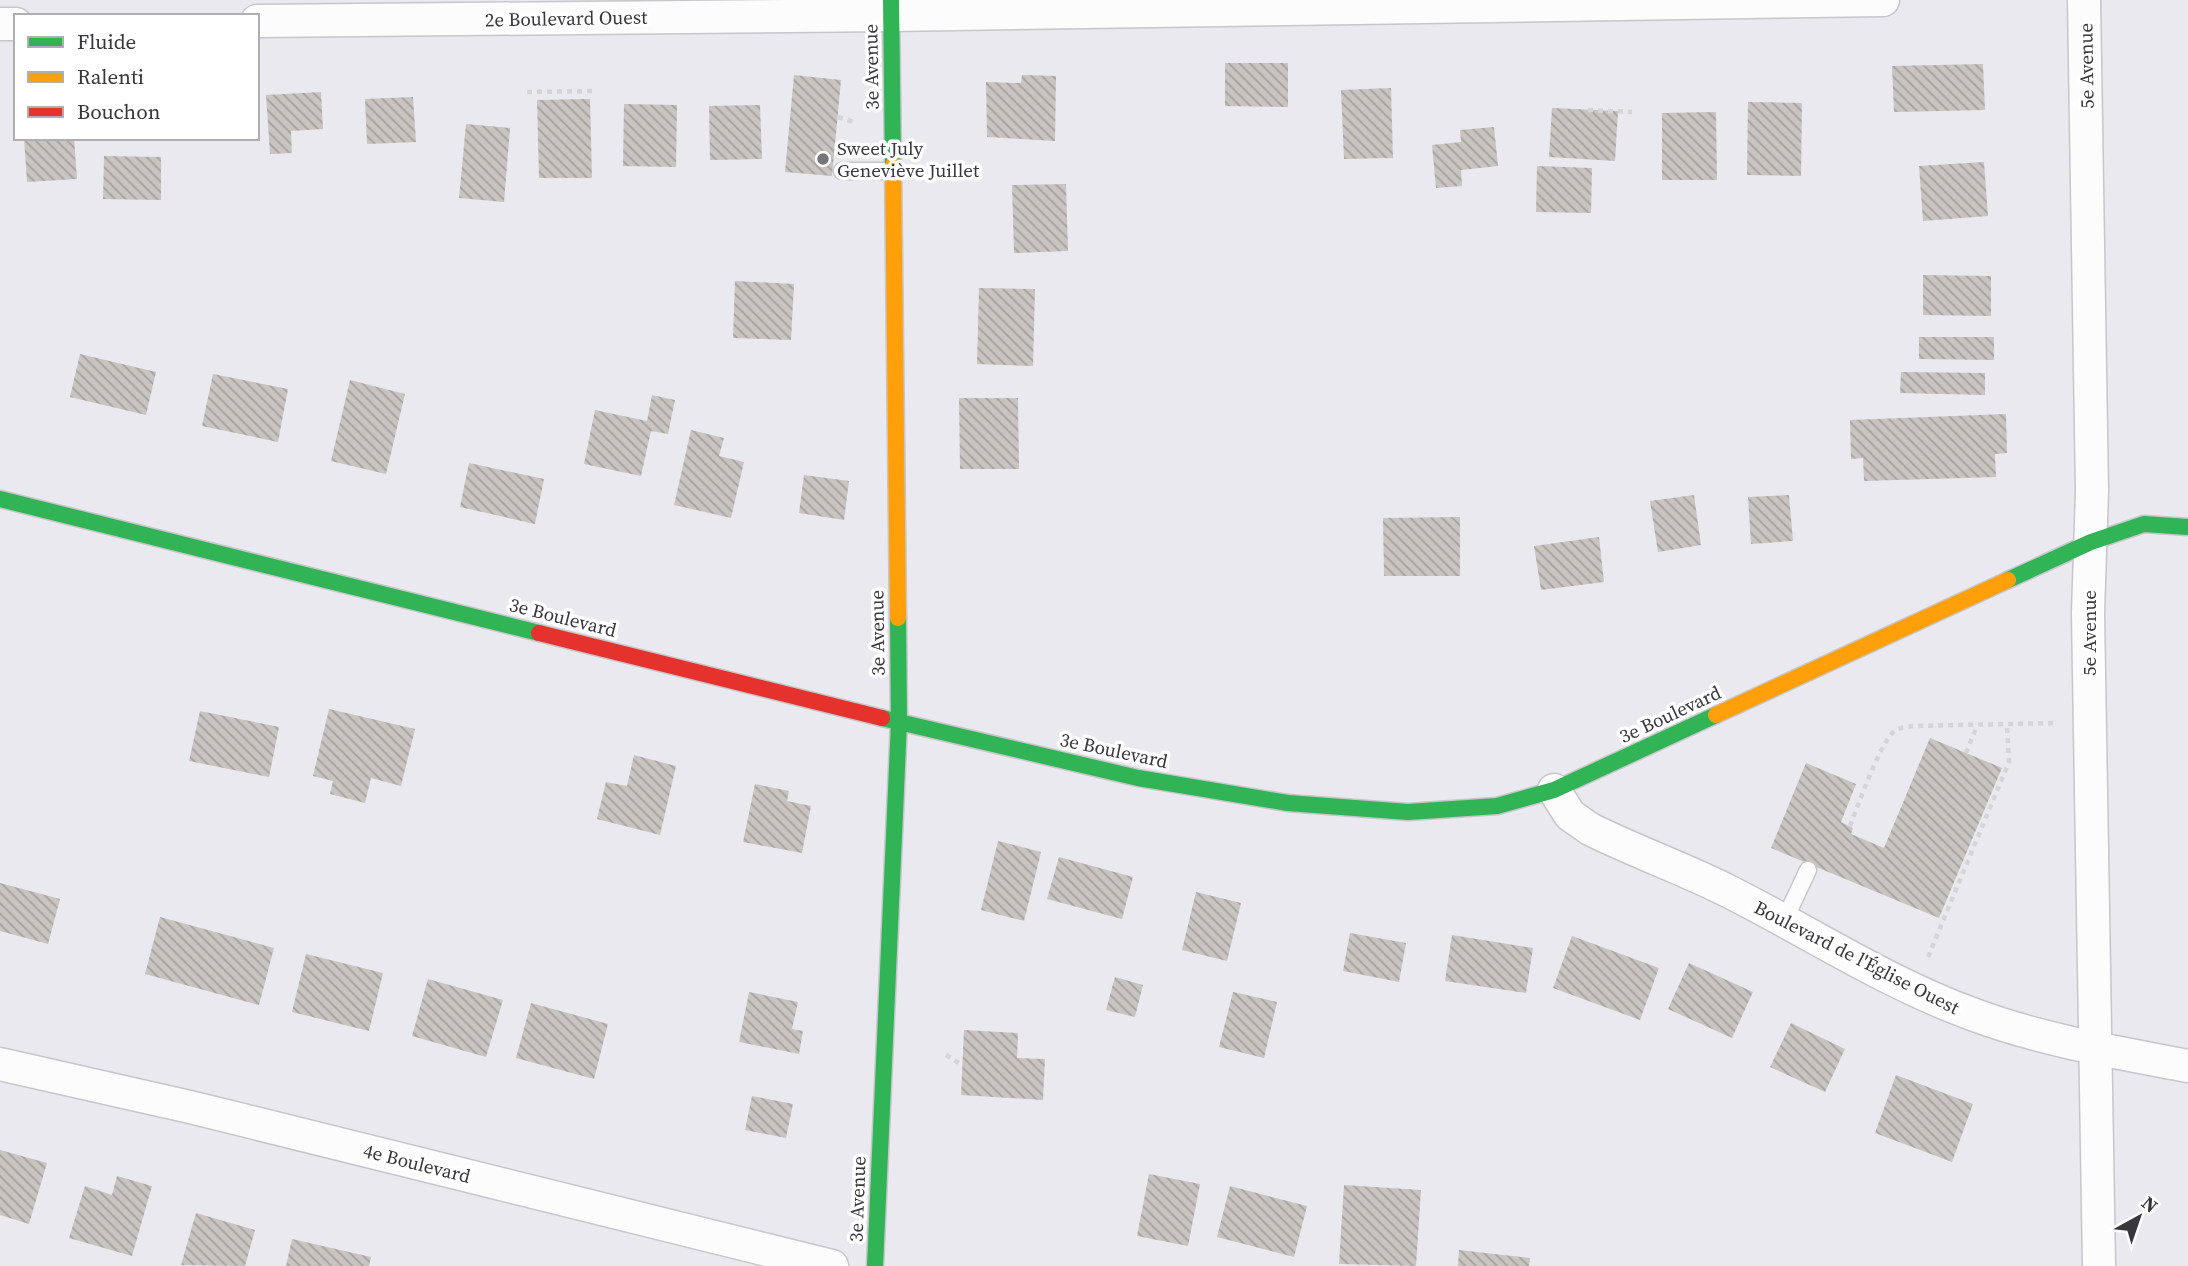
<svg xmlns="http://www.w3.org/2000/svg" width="2188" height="1266" font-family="'Source Serif 4',serif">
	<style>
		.building { fill: url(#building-back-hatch) }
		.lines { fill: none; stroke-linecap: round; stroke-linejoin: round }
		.lane-casing { stroke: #c6c6cb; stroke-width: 19 }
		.street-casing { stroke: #c6c6cb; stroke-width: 35 }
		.fast-casing { stroke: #c6c6cb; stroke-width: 19 }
		.slow-casing { stroke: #c6c6cb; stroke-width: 19 }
		.jam-casing { stroke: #c6c6cb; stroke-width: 19 }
		.path { stroke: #d5d5d8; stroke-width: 4.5; stroke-dasharray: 5 5; stroke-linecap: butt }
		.lane { stroke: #fcfcfd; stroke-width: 16 }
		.street { stroke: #fcfcfd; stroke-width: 32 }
		.fast { stroke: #30b455; stroke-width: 16 }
		.slow { stroke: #ff9f0a; stroke-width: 16 }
		.jam { stroke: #e5322d; stroke-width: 16 }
		.poi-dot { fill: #75757b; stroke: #fff; stroke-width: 2.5 }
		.labels { text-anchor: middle; stroke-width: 7; stroke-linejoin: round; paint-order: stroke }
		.street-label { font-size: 19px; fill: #37373c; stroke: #fff }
		.poi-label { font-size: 19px; fill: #37373c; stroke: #fff; text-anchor: start }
	</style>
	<defs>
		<pattern id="building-back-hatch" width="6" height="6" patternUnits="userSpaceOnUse" patternTransform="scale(1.75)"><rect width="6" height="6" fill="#c9c4c0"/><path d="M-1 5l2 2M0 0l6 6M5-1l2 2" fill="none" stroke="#a4a09d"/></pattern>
	</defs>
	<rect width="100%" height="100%" fill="#e9e9ef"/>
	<path class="building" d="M1225,63H1288V107L1225,106Z
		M1983,64L1985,110L1894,112L1892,66Z
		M794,75L841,80L832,176L785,172Z
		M1022,75L1056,76L1055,141L987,137L986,82L1021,83Z
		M1391,88L1393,158L1344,159L1341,90Z
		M321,92L323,129L291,131L292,153L270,154L266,95Z
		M413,97L416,142L367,144L365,99Z
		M590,99L592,178H539L537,100Z
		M1748,102L1802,103L1801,176L1747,175Z
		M624,104L677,105L676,167L623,166Z
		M760,105L762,159L710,160L709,106Z
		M1552,108L1618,111L1615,161L1549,157Z
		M1716,112L1717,180H1662V113Z
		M466,124L510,128L504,202L459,198Z
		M1494,127L1498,166L1461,170L1462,186L1436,188L1432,145L1461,142L1460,130Z
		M24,138H74L77,179L27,182Z
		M104,156L161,157V200L103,199Z
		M1984,162L1988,216L1923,221L1919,166Z
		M1537,166L1592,168L1591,213L1536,212Z
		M1066,184L1068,251L1014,253L1012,185Z
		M1923,275L1991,276V316L1923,315Z
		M735,281L794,284L791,340L733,338Z
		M979,288L1035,289L1033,366L977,364Z
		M1919,337H1994V360L1919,359Z
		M80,354L156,372L146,415L70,397Z
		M1901,372L1985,373V395L1900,393Z
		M213,374L288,389L278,442L202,426Z
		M350,380L405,394L386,474L331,461Z
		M652,395L675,400L668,434L651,431L641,476L584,464L595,410L647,421Z
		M959,398H1018L1019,469H960Z
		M2006,414L2007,453L1995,454L1996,477L1864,481L1863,458L1851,459L1850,420Z
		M691,430L724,438L719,456L744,462L731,518L674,505Z
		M469,463L544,479L535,524L460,507Z
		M804,475L849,481L844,520L799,513Z
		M1694,495L1701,545L1658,552L1650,501Z
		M1789,495L1793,541L1751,544L1748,497Z
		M1460,517V576H1384L1383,518Z
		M1599,537L1604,582L1541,590L1534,546Z
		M329,709L415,729L401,786L371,778L365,803L330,794L333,781L313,776Z
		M200,711L279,727L269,777L189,761Z
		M1930,738L2002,768L1939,918L1771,848L1806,763L1856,784L1841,822L1853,828L1851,834L1884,848Z
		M634,755L676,766L660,835L597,819L606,782L627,786Z
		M755,784L789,791L787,801L811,806L802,853L743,842Z
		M998,841L1041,852L1024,921L981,910Z
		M1059,857L1133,877L1122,919L1047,899Z
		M0,883L60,899L48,944L0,931Z
		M1196,892L1241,903L1227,961L1182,950Z
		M160,917L274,948L259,1005L145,974Z
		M1350,933L1406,943L1399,982L1343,971Z
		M1452,935L1533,948L1526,993L1445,981Z
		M1572,936L1659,968L1640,1020L1553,988Z
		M306,954L383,973L369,1031L292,1012Z
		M1689,963L1753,992L1732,1038L1668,1009Z
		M1115,977L1143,985L1135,1017L1106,1010Z
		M428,979L503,1000L486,1057L412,1036Z
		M749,992L798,1002L792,1029L803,1031L799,1054L739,1042Z
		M1233,992L1277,1002L1264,1058L1219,1047Z
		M531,1003L608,1024L594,1079L516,1058Z
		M1791,1023L1845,1049L1825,1092L1770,1067Z
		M964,1030L1018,1033L1017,1058L1045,1059L1043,1100L961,1095Z
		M1896,1075L1973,1104L1952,1162L1875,1133Z
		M752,1096L793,1104L786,1138L745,1130Z
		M0,1150L47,1163L29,1224L0,1215Z
		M1149,1174L1200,1184L1188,1246L1137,1236Z
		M117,1176L152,1186L132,1256L69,1238L85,1186L112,1195Z
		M1344,1185L1421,1190L1416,1266L1339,1264Z
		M1230,1186L1307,1206L1294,1257L1217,1237Z
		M196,1213L255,1230L245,1266L181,1265Z
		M292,1239L371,1257L369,1266H286Z
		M1459,1250L1530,1258L1529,1266H1458Z"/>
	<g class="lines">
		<defs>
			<path id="lane" d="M842,171H893
				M1784,921L1808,870"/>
			<path id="street" d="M2084,0L2092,491L2088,613L2099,1266
				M257,21L892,15L1883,0
				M0,24H16
				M1554,790L1570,815L1590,829C1636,852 1685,869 1730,892C1811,933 1887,983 1972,1014C2041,1040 2115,1052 2188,1066
				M0,1064L190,1107L832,1266"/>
			<path id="fast" d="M891,0L893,165
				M0,499L539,633
				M2008,580L2091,542L2144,524L2188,527
				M882,718L1138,778L1288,803L1408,812L1497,806L1554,790L1716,715
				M875,1266L899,722L898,618"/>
			<path id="slow" d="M893,165L898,618
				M1716,715L2008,580"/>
			<path id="jam" d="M539,633L882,718"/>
		</defs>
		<use href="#lane" class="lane-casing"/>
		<use href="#street" class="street-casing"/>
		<use href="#fast" class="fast-casing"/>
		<use href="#slow" class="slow-casing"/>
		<use href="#jam" class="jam-casing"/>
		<path class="path" d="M527,92L594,91
			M1588,110L1632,112
			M838,117L854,122
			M1966,753L1977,726
			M1850,826C1857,808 1882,737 1896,730C1901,727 1908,727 1913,726L2055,723
			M1928,957L2009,762L2007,726
			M946,1055L962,1065"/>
		<use href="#lane" class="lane"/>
		<use href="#street" class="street"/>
		<use href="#fast" class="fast"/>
		<use href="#slow" class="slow"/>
		<use href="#jam" class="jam"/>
	</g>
	<circle class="poi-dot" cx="823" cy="159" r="7"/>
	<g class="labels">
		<g class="street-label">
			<text transform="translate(566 18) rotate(-1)" y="7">2e Boulevard Ouest</text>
			<text transform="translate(2086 66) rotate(-91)" y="7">5e Avenue</text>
			<text transform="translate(871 67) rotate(-91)" y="7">3e Avenue</text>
			<text transform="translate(563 617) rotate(14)" y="7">3e Boulevard</text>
			<text transform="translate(877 633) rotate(-91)" y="7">3e Avenue</text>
			<text transform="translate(2089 633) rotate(-90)" y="7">5e Avenue</text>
			<text transform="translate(1670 714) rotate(-25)" y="7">3e Boulevard</text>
			<text transform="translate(1114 750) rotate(12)" y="7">3e Boulevard</text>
			<text transform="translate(1857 957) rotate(27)" y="7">Boulevard de l'Église Ouest</text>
			<text transform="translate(417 1163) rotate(14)" y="7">4e Boulevard</text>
			<text transform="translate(857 1199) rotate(-88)" y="7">3e Avenue</text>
		</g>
		<g class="poi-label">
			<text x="837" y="155">Sweet July<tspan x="837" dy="22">Geneviève Juillet</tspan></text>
		</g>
	</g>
	<rect x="14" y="14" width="245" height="126" fill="#ffffff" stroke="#afafb1" stroke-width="2"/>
	<rect x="28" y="37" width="35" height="10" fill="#30b455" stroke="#afafb1" stroke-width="2"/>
	<text x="77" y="49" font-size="21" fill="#37373c">Fluide</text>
	<rect x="28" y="72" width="35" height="10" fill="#ff9f0a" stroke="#afafb1" stroke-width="2"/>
	<text x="77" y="84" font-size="21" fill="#37373c">Ralenti</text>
	<rect x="28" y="107" width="35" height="10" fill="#e5322d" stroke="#afafb1" stroke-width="2"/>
	<text x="77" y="119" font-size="21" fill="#37373c">Bouchon</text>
	<g transform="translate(2139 1217) rotate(40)" stroke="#ffffff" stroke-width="5" paint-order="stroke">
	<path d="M0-5L12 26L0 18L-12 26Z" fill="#37373c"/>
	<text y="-10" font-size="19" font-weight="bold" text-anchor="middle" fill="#37373c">N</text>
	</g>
</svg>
